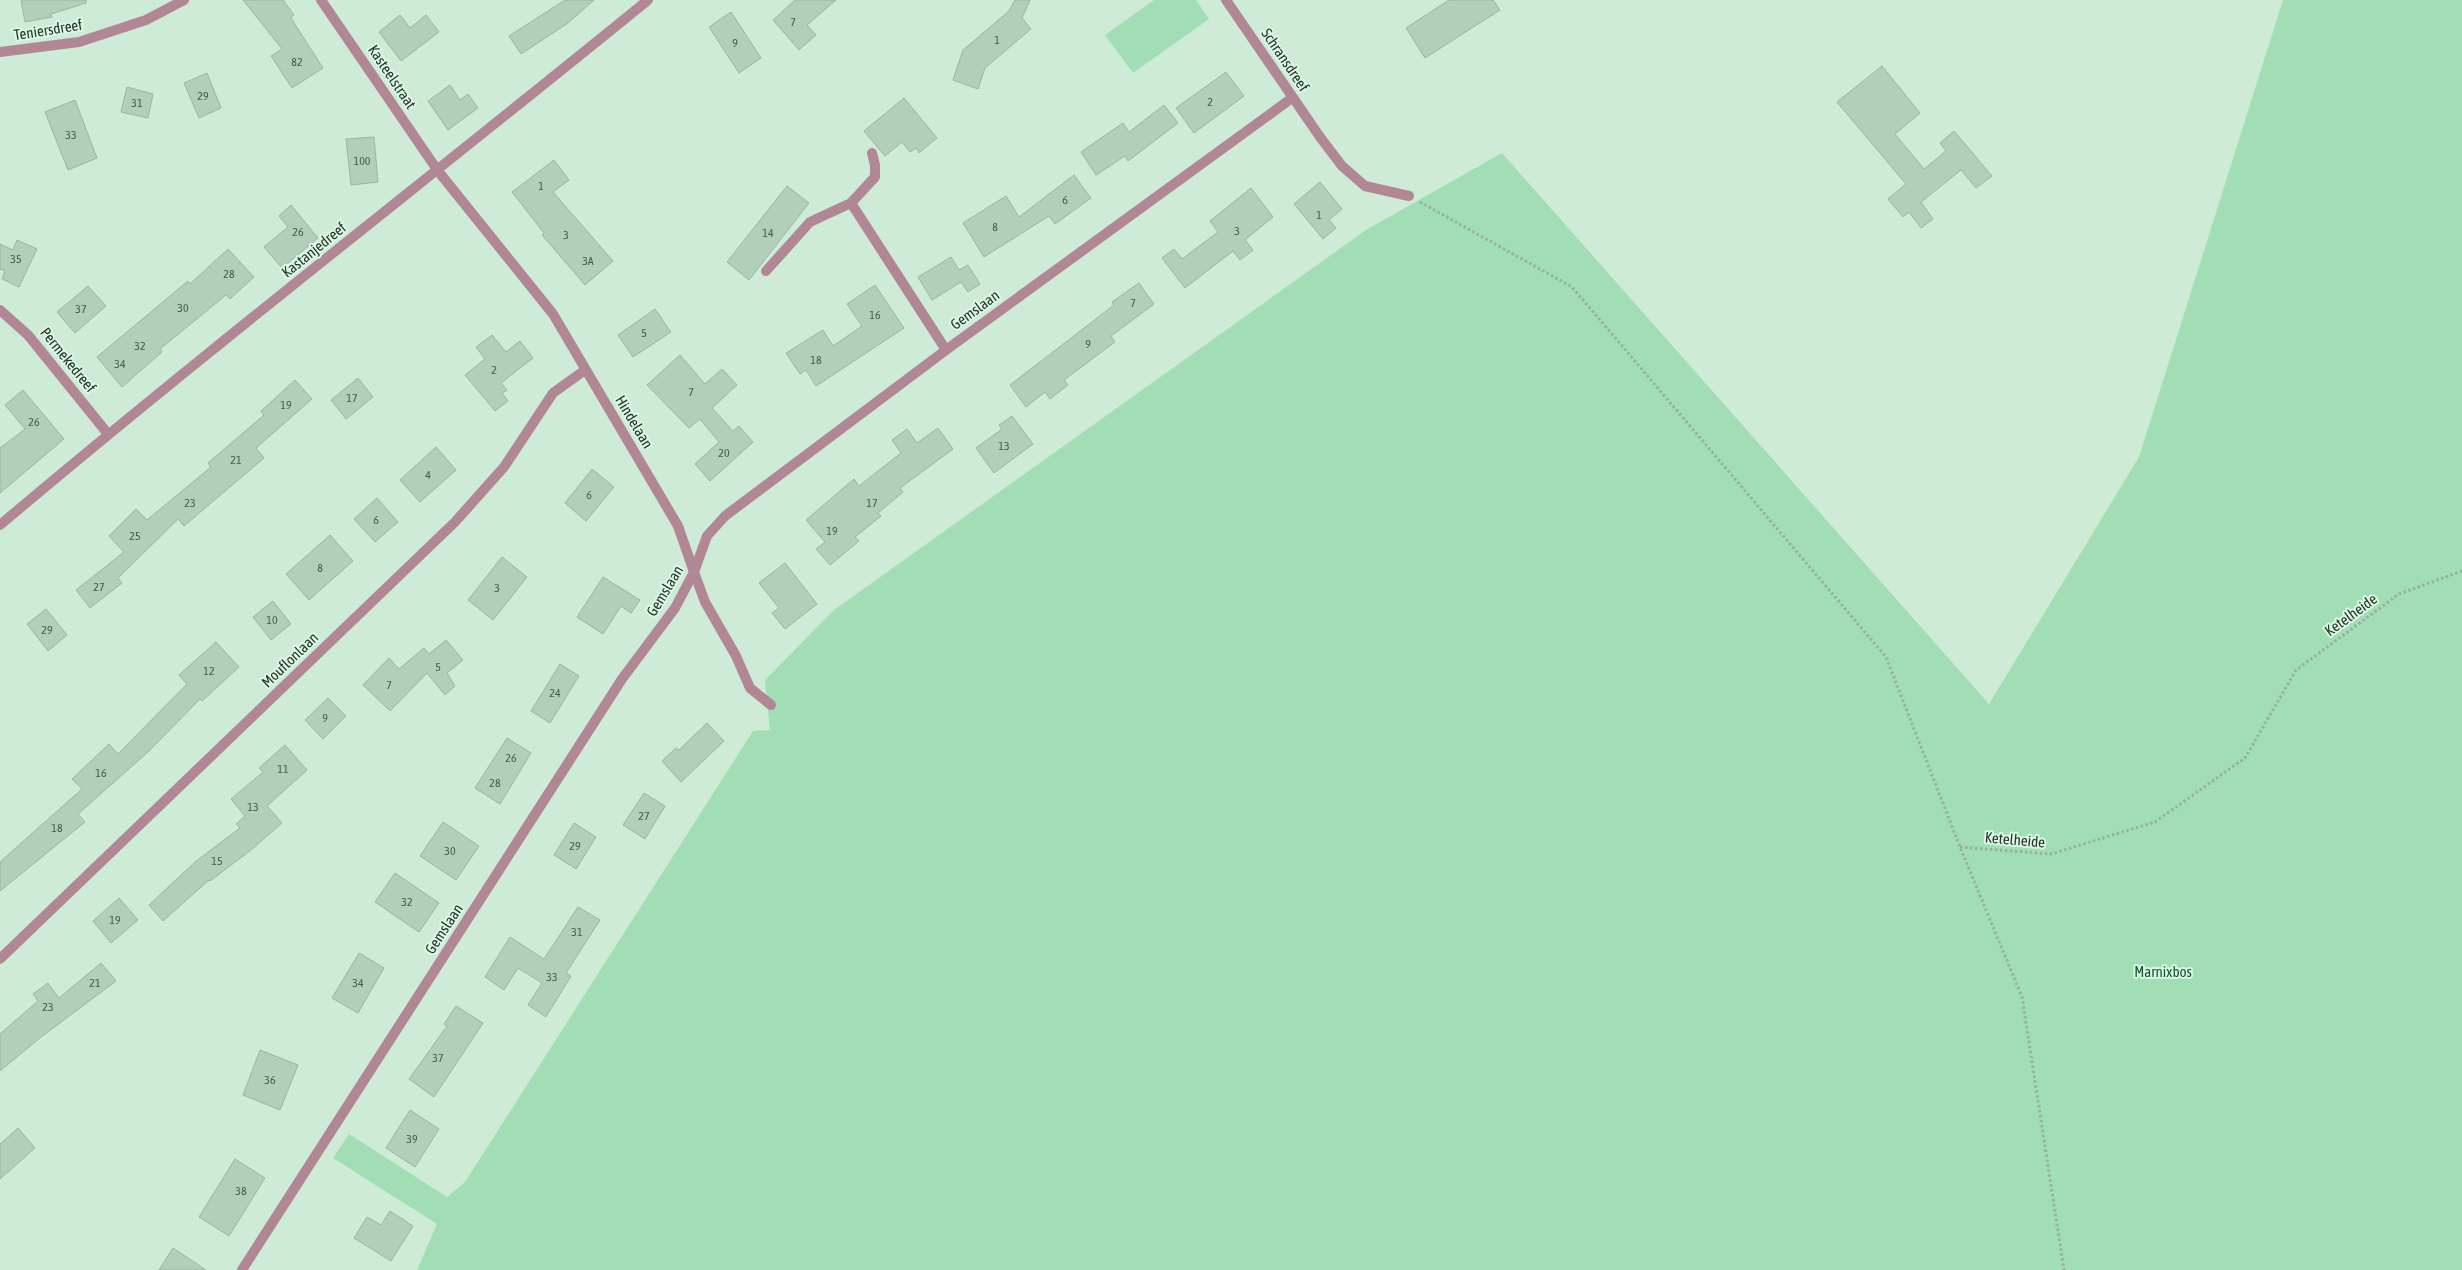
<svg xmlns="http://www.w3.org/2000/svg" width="2462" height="1270" font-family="'Asap Condensed',sans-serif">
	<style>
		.green { fill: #a1deb5 }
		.building { fill: #b2cfbb; stroke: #99b6a2 }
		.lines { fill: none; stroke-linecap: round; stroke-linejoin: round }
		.path { stroke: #98b09f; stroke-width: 3; stroke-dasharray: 2.5 2.5; stroke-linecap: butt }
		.service { stroke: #b18796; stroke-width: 10 }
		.minor { stroke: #b18796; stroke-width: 10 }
		.labels { text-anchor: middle; stroke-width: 4; stroke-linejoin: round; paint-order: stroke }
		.number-label { font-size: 12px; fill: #4a5a4f }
		.street-label { font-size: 15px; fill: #28332b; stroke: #daf8e3 }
		.park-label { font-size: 15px; fill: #105631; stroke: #daf8e3 }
	</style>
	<rect width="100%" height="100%" fill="#cdebd6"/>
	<path class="green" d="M1154,0H1196L1209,19L1133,73L1105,35Z
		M2283,0H2462V1270H417L437,1224L333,1158L349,1134L447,1197L465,1182L753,731L770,730L765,680L834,610L1366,230L1502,153L1989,704L2139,457Z"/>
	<path class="building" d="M21,0H86V3L51,14L52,17L25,22Z
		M243,0H283L294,15L291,18L323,68L292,88L271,56L282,49Z
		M565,0H594L568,23L521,54L509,36Z
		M795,0H836L807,25L816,35L799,50L773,20Z
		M1015,0H1030L1022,18L1031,29L985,68L978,89L953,80L963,50L1009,11Z
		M1449,0H1493L1500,10L1425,58L1406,28Z
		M731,12L761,58L739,73L709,27Z
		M400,15L410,28L426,15L439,32L401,61L379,32Z
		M1882,66L1920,113L1895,134L1924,169L1946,151L1940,143L1954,131L1992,176L1976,188L1961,170L1921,202L1933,219L1921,228L1909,212L1903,217L1888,199L1906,184L1837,102Z
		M1226,72L1244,96L1194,133L1176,108Z
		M207,73L221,108L199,118L184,83Z
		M450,85L460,100L468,94L478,108L448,130L428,101Z
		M127,87L153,94L148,118L121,112Z
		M904,98L937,138L919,153L916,148L910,152L902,142L885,156L864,131Z
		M75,100L97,158L68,170L45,112Z
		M1164,105L1178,123L1128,161L1125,156L1096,175L1081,152L1123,123L1129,132Z
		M374,137L378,182L351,185L346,139Z
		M554,160L569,180L553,192L613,261L585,285L542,235L544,233L512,192Z
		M1074,175L1091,198L1055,224L1049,216L984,257L963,223L1006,196L1019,217Z
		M1320,182L1342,209L1329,220L1336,228L1323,239L1294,204Z
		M787,186L809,203L749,280L727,262Z
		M1251,188L1273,217L1245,240L1253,250L1240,260L1233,251L1185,288L1162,258L1174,249L1182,259L1218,232L1210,221Z
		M291,205L318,238L282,268L264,247L288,227L279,216Z
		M17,240L37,249L19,287L2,279L5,271L0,269V244L13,250Z
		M228,249L254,277L230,299L226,295L160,349L162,352L122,387L97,357L188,281L190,284Z
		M951,257L959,270L968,265L980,284L968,292L961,282L932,300L918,277Z
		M1139,283L1154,304L1111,336L1115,342L1064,380L1068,385L1050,399L1045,392L1026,407L1010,385L1114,305L1112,302Z
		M875,285L904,328L816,386L806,370L800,374L786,353L823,330L833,346L862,326L847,304Z
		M88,286L106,306L75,333L57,312Z
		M655,309L671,332L633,357L618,335Z
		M492,335L506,352L520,341L533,358L501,383L507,390L502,393L508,401L495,411L465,375L485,359L476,347Z
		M680,355L705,384L722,369L737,385L712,408L733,431L739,426L753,442L710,481L695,464L719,442L700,419L689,428L647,385Z
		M358,378L373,397L346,419L331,400Z
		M295,380L312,399L256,448L264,458L184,526L178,519L118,578L122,583L90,608L76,590L124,552L109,536L136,509L147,520L211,467L208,463L264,415L261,411Z
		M23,390L64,439L0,493V448L25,429L5,405Z
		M1012,416L1033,444L994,473L976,448L1002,429L999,425Z
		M938,428L953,449L900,488L903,492L878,513L881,516L855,537L859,541L830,565L816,549L825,542L806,520L854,479L859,486L901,453L892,440L907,429L917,443Z
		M436,447L456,470L420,502L400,480Z
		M592,469L614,487L586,521L565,503Z
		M377,498L398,522L375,542L354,519Z
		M330,535L353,561L309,600L286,574Z
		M502,557L527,577L493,620L468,600Z
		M785,563L817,604L785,629L772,613L779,608L759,583Z
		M603,577L640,600L631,613L621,606L603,634L577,617Z
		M273,601L291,624L271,640L253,617Z
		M46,609L67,635L48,651L27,624Z
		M446,640L463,660L447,673L455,686L445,695L427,673L390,711L363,685L389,658L399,669L424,648L429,654Z
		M216,642L239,667L202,701L200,699L148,752L78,814L85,822L0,891V862L82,789L72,779L109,744L118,754L187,684L179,675Z
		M560,664L579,676L550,723L531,711Z
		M328,698L346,716L323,739L305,720Z
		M707,723L724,741L681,782L662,761L676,748L679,750Z
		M507,738L531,753L500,804L475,788Z
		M285,745L307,770L267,806L282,823L251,850L210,881L209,880L163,921L149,905L195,862L240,828L236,824L245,816L231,799L263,772L259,768Z
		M644,793L665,806L645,839L623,825Z
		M443,822L479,846L456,880L420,856Z
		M574,823L596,837L576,869L554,855Z
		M395,873L439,903L419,932L375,902Z
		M119,898L138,920L111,943L93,921Z
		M578,907L600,920L566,973L571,976L546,1017L528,1005L542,983L518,968L504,990L485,977L510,937L544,959Z
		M359,953L384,968L358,1013L332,998Z
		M101,963L116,981L41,1037L0,1071V1034L38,1001L33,994L48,983L59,998Z
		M456,1006L483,1023L434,1097L409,1079L447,1026L444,1024Z
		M260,1050L298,1065L280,1110L243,1095Z
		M410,1110L439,1129L415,1167L386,1148Z
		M18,1128L35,1148L0,1179V1144Z
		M235,1159L265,1178L229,1236L199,1217Z
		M390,1211L413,1226L391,1261L354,1238L367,1217L381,1225Z
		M173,1248L206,1270H159Z"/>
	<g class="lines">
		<path class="path" d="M1420,202L1572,287L1886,657L1960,847L2022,997L2064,1270
			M1960,847L2051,854L2155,822L2245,758L2296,670L2399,594L2462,571"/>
		<path class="service" d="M1320,137L1342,166L1365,186L1409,196
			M851,203L946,350
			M766,271L810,222L851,203L875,177V165L872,153
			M694,572L705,602L736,656L750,688L771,705"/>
		<path class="minor" d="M321,0L438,171L553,314L678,526L694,572
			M1226,0L1320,137
			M0,52L79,42L146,20L184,0
			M0,310L28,335L108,434
			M0,525C212,346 432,176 648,0
			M0,959L455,522L504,467L553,393L585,370
			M242,1270L622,679L675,608L694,572L707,536L725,516L946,350L1292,98"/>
	</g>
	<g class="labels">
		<g class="number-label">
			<text x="793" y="26">7</text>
			<text x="997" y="44">1</text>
			<text x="735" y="47">9</text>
			<text x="297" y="66">82</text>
			<text x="203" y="100">29</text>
			<text x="1210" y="106">2</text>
			<text x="137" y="107">31</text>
			<text x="71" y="139">33</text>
			<text x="362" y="165">100</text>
			<text x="541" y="190">1</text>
			<text x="1065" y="204">6</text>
			<text x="1319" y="219">1</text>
			<text x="995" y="231">8</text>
			<text x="1237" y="235">3</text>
			<text x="298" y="236">26</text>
			<text x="768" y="237">14</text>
			<text x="566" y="239">3</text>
			<text x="16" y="263">35</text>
			<text x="588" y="265">3A</text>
			<text x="229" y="278">28</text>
			<text x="1133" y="307">7</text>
			<text x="183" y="312">30</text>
			<text x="81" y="313">37</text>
			<text x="875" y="319">16</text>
			<text x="644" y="337">5</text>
			<text x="1088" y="348">9</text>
			<text x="140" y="350">32</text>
			<text x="816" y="364">18</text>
			<text x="120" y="368">34</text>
			<text x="494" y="374">2</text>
			<text x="691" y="396">7</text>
			<text x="352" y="402">17</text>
			<text x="286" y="409">19</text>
			<text x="34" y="426">26</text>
			<text x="1004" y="450">13</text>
			<text x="724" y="457">20</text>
			<text x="236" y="464">21</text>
			<text x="428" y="479">4</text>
			<text x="589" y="499">6</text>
			<text x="190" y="507">23</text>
			<text x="872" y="507">17</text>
			<text x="376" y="524">6</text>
			<text x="832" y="535">19</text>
			<text x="135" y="540">25</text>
			<text x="320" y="572">8</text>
			<text x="99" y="591">27</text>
			<text x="497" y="592">3</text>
			<text x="272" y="624">10</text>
			<text x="47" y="634">29</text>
			<text x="438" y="671">5</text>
			<text x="209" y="675">12</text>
			<text x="389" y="689">7</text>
			<text x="555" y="697">24</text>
			<text x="325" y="722">9</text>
			<text x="511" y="762">26</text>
			<text x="283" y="773">11</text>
			<text x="101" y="777">16</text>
			<text x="495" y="787">28</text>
			<text x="253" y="811">13</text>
			<text x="644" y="820">27</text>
			<text x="57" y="832">18</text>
			<text x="575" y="850">29</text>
			<text x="450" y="855">30</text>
			<text x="217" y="865">15</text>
			<text x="407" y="906">32</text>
			<text x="115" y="924">19</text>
			<text x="577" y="936">31</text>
			<text x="552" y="981">33</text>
			<text x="95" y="987">21</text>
			<text x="358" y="987">34</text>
			<text x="48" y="1011">23</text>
			<text x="438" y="1062">37</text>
			<text x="270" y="1084">36</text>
			<text x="412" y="1143">39</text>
			<text x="241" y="1195">38</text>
		</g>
		<g class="street-label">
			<text transform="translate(48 30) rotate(-9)" y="5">Teniersdreef</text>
			<text transform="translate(1285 60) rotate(56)" y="5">Schransdreef</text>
			<text transform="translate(392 77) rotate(56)" y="5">Kasteelstraat</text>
			<text transform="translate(314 250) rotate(-39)" y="5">Kastanjedreef</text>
			<text transform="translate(975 310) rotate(-36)" y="5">Gemslaan</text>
			<text transform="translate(68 360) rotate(51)" y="5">Permekedreef</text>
			<text transform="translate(634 422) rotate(59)" y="5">Hindelaan</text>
			<text transform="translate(665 591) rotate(-59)" y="5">Gemslaan</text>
			<text transform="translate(2351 615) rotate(-36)" y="5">Ketelheide</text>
			<text transform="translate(290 660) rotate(-44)" y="5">Mouflonlaan</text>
			<text transform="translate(2015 840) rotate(5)" y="5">Ketelheide</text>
			<text transform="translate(444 929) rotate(-57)" y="5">Gemslaan</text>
		</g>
		<g class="park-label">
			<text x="2163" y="977">Marnixbos</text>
		</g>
	</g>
</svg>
